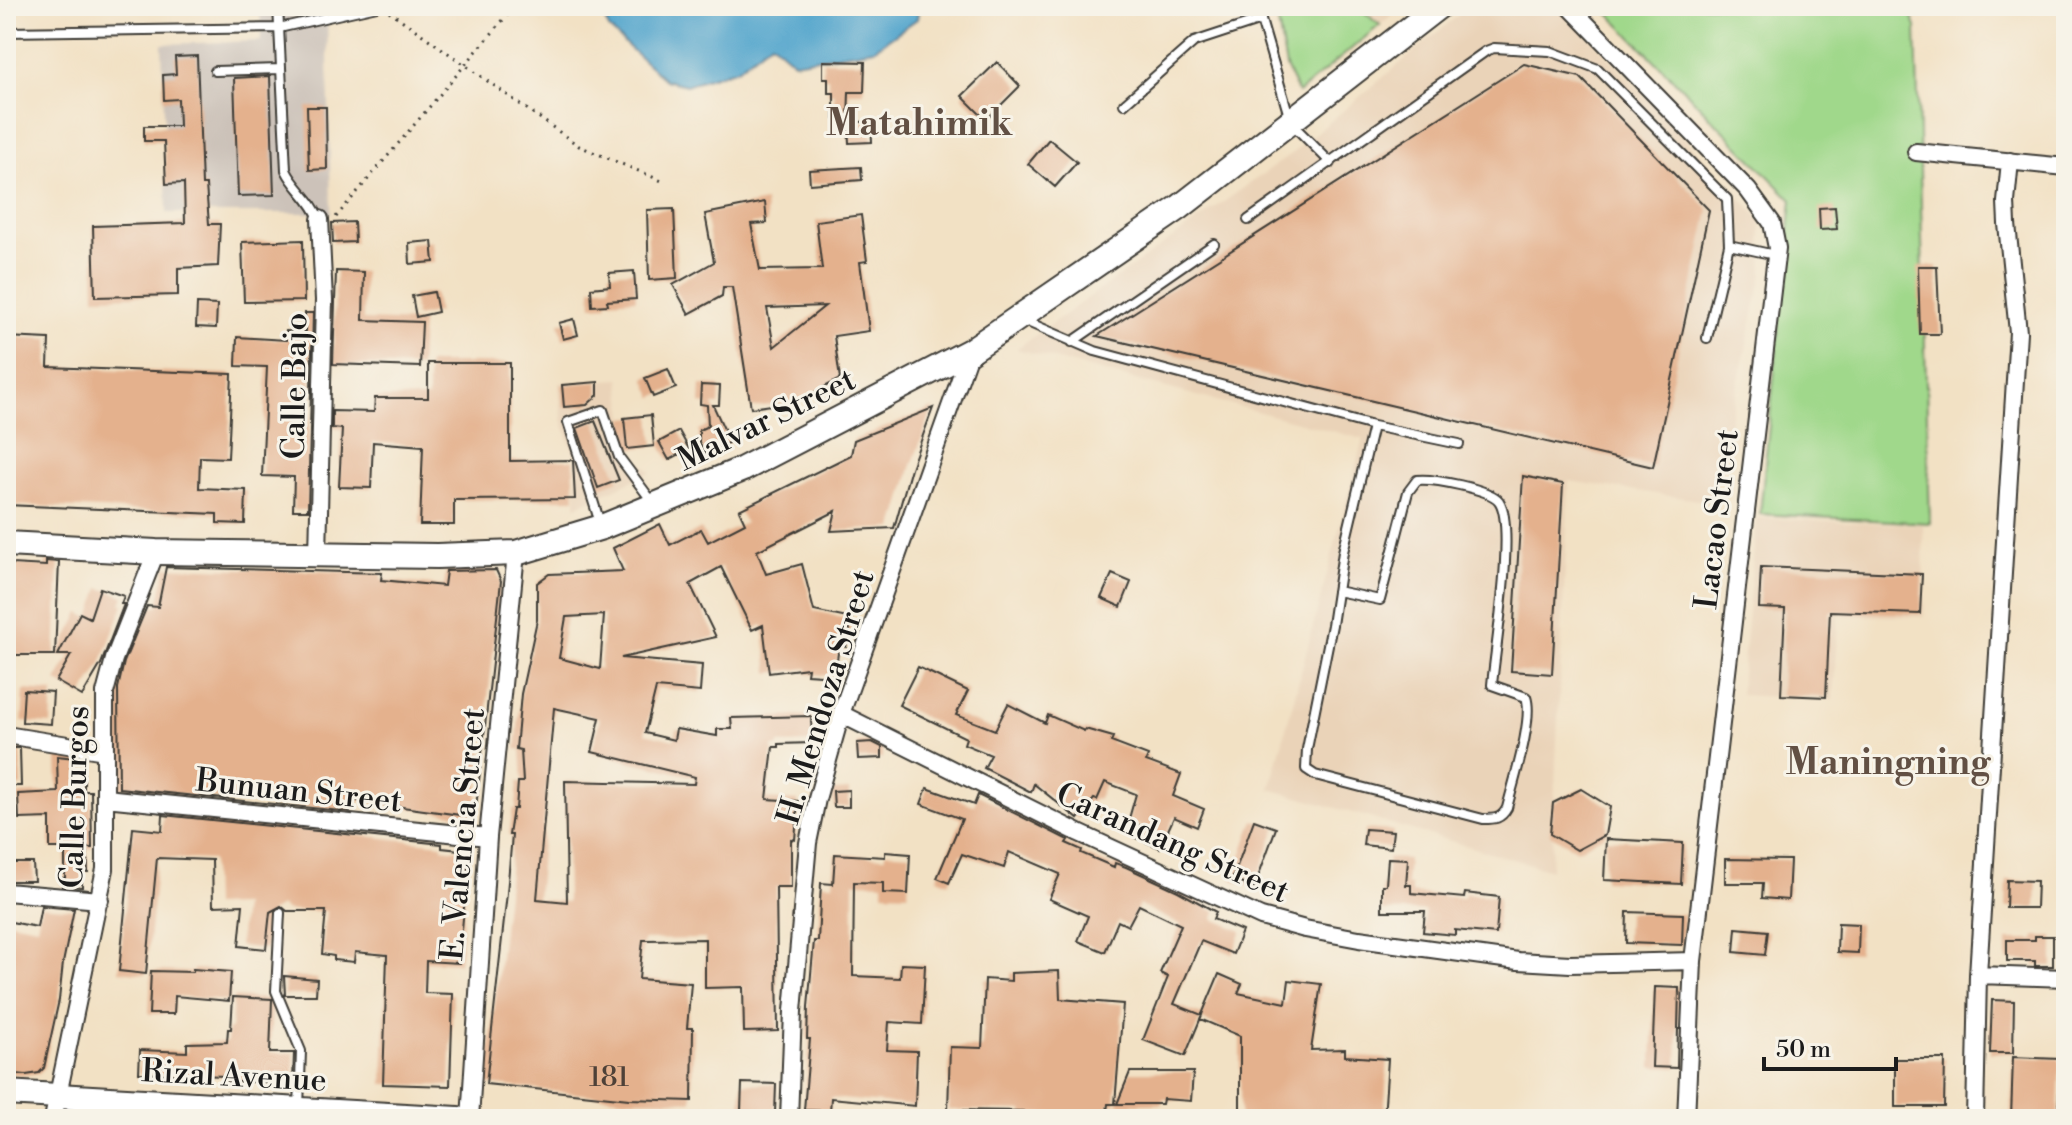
<svg xmlns="http://www.w3.org/2000/svg" width="2072" height="1125" font-family="'Libre Bodoni',serif">
	<style>
		.built { fill: #ead3b8 }
		.industrial { fill: #ccc2b9 }
		.green { fill: #a0d88b; stroke: #5e7a54; stroke-width: 2 }
		.water { fill: #51a4cc; stroke: #366074; stroke-width: 2 }
		.building { fill: #e4b18d; fill-rule: evenodd }
		.lines { fill: none; stroke-linecap: round; stroke-linejoin: round }
		.service-casing { stroke: #3c3a35; stroke-width: 12 }
		.minor-casing { stroke: #3c3a35; stroke-width: 20 }
		.secondary-casing { stroke: #3c3a35; stroke-width: 28 }
		.path { stroke: #3c3a35; stroke-width: 3; stroke-dasharray: 2 6; stroke-linecap: butt }
		.service { stroke: #fff; stroke-width: 8 }
		.minor { stroke: #fff; stroke-width: 16 }
		.secondary { stroke: #fff; stroke-width: 24 }
		.labels { text-anchor: middle; stroke-width: 6; stroke-linejoin: round; paint-order: stroke }
		.number-label { font-size: 28px; fill: #4e4138 }
		.street-label { font-size: 32px; fill: #1c1c1c; stroke: #f7f3e8 }
		.quarter-label { font-size: 36px; font-weight: bold; fill: #625044; stroke: #f7f3e8 }
	</style>
	<rect width="100%" height="100%" fill="#f7f3e8"/>
	<filter id="ink" filterUnits="userSpaceOnUse"><feTurbulence type="fractalNoise" baseFrequency=".0125" numOctaves="2"/><feDisplacementMap in="SourceGraphic" scale="16" xChannelSelector="R" yChannelSelector="G"/><feConvolveMatrix kernelMatrix="1 2 1 2 8 2 1 2 1" color-interpolation-filters="sRGB"/></filter>
	<filter id="wash" filterUnits="userSpaceOnUse"><feTurbulence type="fractalNoise" baseFrequency=".006" numOctaves="4" result="noise"/><feDisplacementMap in="SourceGraphic" scale="32" xChannelSelector="R" yChannelSelector="G"/><feGaussianBlur stdDeviation="1.8" result="paint"/><feColorMatrix in="noise" values="0 0 0 0 0 0 0 0 0 0 0 0 0 0 0 0 0 1.4 0 .05"/><feComposite in="paint" operator="in"/></filter>
	<g filter="url(#wash)">
		<rect width="100%" height="100%" fill="#f2e1c4"/>
		<path class="built" d="M1357,6H1403L1380,25Z
			M1469,6H1561L1760,219L1763,274L1711,502L1569,481L1551,870L1270,789L1363,439L1016,349L1290,155Z
			M620,379L627,450L651,472L576,506V460L562,419L559,383Z
			M1757,518L1923,525L1924,617L1838,615L1833,700L1740,695Z"/>
		<path class="industrial" d="M260,6H327L331,213H167L162,44L261,41Z"/>
		<path class="green" d="M1275,6H1357L1380,25L1298,93L1286,67Z
			M1601,6H1908L1916,27L1930,523L1760,514L1792,200Z"/>
		<path class="water" d="M599,6H919L917,19L874,49L794,62L771,42L737,69L686,85L665,80L609,29Z"/>
		<g id="blocks">
			<path class="building" d="M197,56L202,185H206L209,224H220L218,266L178,268V295L95,297L93,226L185,223L184,183L166,184L164,141H144V126H179L178,99L164,100L163,75L176,74L175,57Z
				M823,61L865,62L864,92H849L848,120L834,119V93H828V78H823Z
				M997,62L1020,86L986,120L962,96Z
				M1524,64L1580,77L1709,210L1653,467L1097,336Z
				M270,76L274,195L238,196L234,78Z
				M307,107H326L327,169L309,170Z
				M871,121L872,142L849,143L848,123Z
				M1049,139L1077,162L1055,187L1028,164Z
				M861,167L862,180L810,184L809,170Z
				M765,202L767,223L751,224L760,270L822,269L816,221L861,215L867,261L860,262L869,331L834,336L840,379L798,401L751,408L732,287H723L722,296L689,314L673,285L714,262L705,214ZM825,306L774,347L767,308Z
				M1835,207L1837,229L1820,230L1819,208Z
				M674,209L677,278L649,280L647,210Z
				M354,222L355,242L333,243L332,223Z
				M303,240L304,301L244,302L242,242Z
				M432,241L434,262L410,264L409,243Z
				M1918,266H1937L1940,334H1920Z
				M336,271L364,272L363,320L422,322L420,367L333,364Z
				M634,271L636,299L607,301L608,305L592,306L591,288L610,286L609,273Z
				M434,292L438,312L416,317L412,296Z
				M197,304L217,305L216,328L196,327Z
				M305,313H313L308,510H293L294,477L262,476L267,367L236,366L237,337L286,340V331L305,332Z
				M574,319L578,335L563,339L559,323Z
				M6,337L49,339L48,367L232,374L228,458L200,457L199,488L246,490L245,524L217,523V514L6,505Z
				M428,363H510V461L573,460L575,499L454,500V525H420L423,446L373,442L371,488L339,487L342,429L332,428V411L374,412L375,398H428Z
				M668,369L676,388L653,397L645,378Z
				M598,382V395L587,405L564,407L562,385Z
				M701,385L720,386L719,405H713L730,442L705,454L699,442V430L708,426L707,405L700,404Z
				M933,408L911,468L894,528L831,531L836,511L757,551L766,574L802,564L814,611L852,619L846,647L839,645L835,676L807,674L808,668L769,673L763,625L752,630L721,567L690,584L716,637L621,658L702,665L700,692L656,688L645,733L674,740L676,729L717,736V729H732L731,718L811,716L812,743L779,744V747H773L767,799L798,801L795,840L791,839V887H776L778,1031L744,1032L743,987L705,988V939L647,940H643L639,979L691,983L687,1028H693L692,1101L629,1099L486,1084L507,893L512,835H509L513,809H516L518,782H523L521,750L516,749L521,694L537,620V583L549,574L623,571L613,548L660,524L670,545L701,529L708,542L745,523L739,510L851,455L854,440ZM604,615L600,669L559,658L566,617ZM554,708L600,718L592,752L695,777L694,784L565,781L567,902L537,899Z
				M651,415L654,446L627,449L624,418Z
				M595,421L619,480L598,488L577,428Z
				M679,431L689,449L669,460L659,442Z
				M1523,476L1563,484L1552,674L1511,671Z
				M46,561L59,562L55,655H6V619H9L12,564L46,566Z
				M166,567L382,573L381,580L444,586L446,571L496,570L501,581L475,817L352,800L350,812L119,788L118,688L124,662L147,606L158,607Z
				M1761,567L1922,574L1920,614L1830,611L1826,697L1781,695L1785,609L1759,608Z
				M1112,574L1131,582L1121,607L1101,598Z
				M100,588L124,596L121,604H124L101,664L82,696L56,681L71,655H58L80,613L90,618Z
				M918,667L968,691L956,715L995,730L1008,704L1045,723L1048,715L1084,731L1085,729L1113,737L1111,742L1148,756L1146,761L1181,774L1173,796L1204,809L1197,827L1174,817L1160,848L1136,838L1141,826L1128,822L1136,794L1105,782L1097,800L1094,799L1078,819L1034,784L1031,792L984,768L991,755L964,744L966,738L899,705Z
				M24,690L53,692L51,724L22,722Z
				M872,742L882,747V758L858,759L857,743Z
				M6,748H20L21,786H6Z
				M57,756L84,759V791H91L92,848H87L88,872H82V887L62,886V878H65V848H50V818L19,819L18,794L58,792Z
				M927,788L974,805L978,795L1068,840L1066,843L1082,850L1081,853L1114,867L1115,863L1126,867L1178,891L1216,912L1213,919L1242,931L1233,954L1201,941L1174,1004L1202,1015L1185,1056L1143,1040L1168,977L1160,973L1181,925L1139,905L1128,926L1118,921L1105,952L1078,941L1088,916L1049,899L1060,874L1009,852L1004,868L962,854L949,883L937,878L962,819L921,804Z
				M1581,789L1610,807L1605,835L1577,850L1550,834L1553,803Z
				M849,790V807H834L833,791Z
				M163,815L442,844V848L469,851L459,963L426,961L425,993L453,994L450,1086L383,1084L387,955L355,952L354,962L334,960V956L322,954L326,911H287L281,906L270,912L266,949L239,946L243,905L213,906L212,860L157,858L146,974L119,971L133,828L162,831Z
				M1254,820L1276,828L1254,888L1232,880Z
				M1365,829L1393,831L1391,848L1363,845Z
				M1606,839L1683,843L1681,884L1604,880Z
				M885,852L910,854L908,894L883,893V883L854,882L853,976L900,978L901,964L925,965L922,1024L889,1022L887,1050L917,1051L915,1106L831,1098L830,1111L804,1110L810,1039H807L808,1007L814,941H818L821,883L833,884L835,854L885,857Z
				M1388,858L1408,859L1406,885H1411V893L1464,898L1465,893L1499,897L1496,934L1455,930V935L1423,932L1425,911H1382V885H1386Z
				M1725,859L1790,860L1788,900L1762,898L1763,883H1725Z
				M6,863H33L34,881H6Z
				M2007,880L2037,881L2036,908H2006Z
				M41,906L74,909L63,963L59,1000L44,1068L39,1073L26,1075L6,1073V921L37,927Z
				M1627,912L1683,914L1682,945L1626,943Z
				M1838,923L1859,924L1858,953L1837,952Z
				M1736,928L1768,931L1765,955L1734,952Z
				M2035,936H2053V966H2035V961H2007V940H2035Z
				M193,969L231,972L229,1001L175,996L174,1014H149L151,971L193,972Z
				M1059,971L1060,999L1123,1004L1115,1104H1108L1106,1119H1060L1061,1113L1023,1114V1111L948,1110L950,1047L982,1048L985,979L1011,981V973Z
				M1219,974L1242,984L1238,993L1286,1003L1289,980L1321,984L1311,1050L1345,1049V1056L1388,1059L1384,1119H1240V1036L1200,1019Z
				M284,976L317,979L316,995H285Z
				M1655,987L1679,988L1677,1068L1652,1067Z
				M233,997L272,999L270,1053H294L293,1082H225V1076L139,1073L140,1050L187,1052V1043L227,1042L228,1029H231Z
				M1992,1000L2014,1001L2013,1053H1990Z
				M2013,1057L2060,1059L2058,1119H2011Z
				M1895,1059H1945L1944,1107H1895Z
				M1130,1072H1193L1191,1101L1163,1099L1162,1104H1117Z
				M742,1083L776,1084L775,1113L741,1111Z"/>
		</g>
	</g>
	<g filter="url(#ink)">
		<use href="#blocks" fill-opacity="0" stroke="#3c3a35" stroke-width="2"/>
		<g class="lines">
			<defs>
				<path id="service" d="M278,6L286,170C295,189 312,199 319,219
					M1261,6V20L1291,123L1331,163
					M6,32L279,28L377,6
					M215,71L280,69
					M1124,104L1194,42L1261,20
					M1248,220L1486,51L1494,48L1550,51L1598,69L1727,199L1729,245L1707,338
					M1729,245L1775,255
					M1023,320L1095,351L1373,426L1459,444
					M1072,342L1214,244
					M601,526L568,422L603,410L619,457L654,504
					M1337,591L1380,600L1408,492L1417,480C1432,478 1490,489 1499,501C1516,525 1495,650 1492,685L1526,697C1534,719 1513,783 1507,808C1501,819 1495,819 1483,819L1315,775L1306,769L1307,749L1332,625L1343,552L1373,426
					M280,913L276,991L301,1051L299,1108"/>
				<path id="minor" d="M1569,6L1748,190L1772,223L1777,248L1693,961L1686,1119
					M1916,152L2066,167
					M318,555L324,300L320,219
					M841,714L1079,833L1261,917L1305,929L1359,939L1518,961L1570,964L1693,961
					M6,735L105,751
					M105,798L488,837
					M6,892L100,900
					M1978,975L2066,978
					M53,1119L105,869V693L114,659L156,552
					M470,1119L488,837L516,553
					M789,1119L793,1011L808,843L817,799L841,714L970,351
					M1975,1119L1978,975L2018,332L2007,224L2006,202L2010,161"/>
				<path id="secondary" d="M6,544L156,552L437,556L516,553L602,527L743,469L970,351L1180,207L1439,6
					M6,1093L458,1119"/>
			</defs>
			<use href="#service" class="service-casing"/>
			<use href="#minor" class="minor-casing"/>
			<use href="#secondary" class="secondary-casing"/>
			<path class="path" d="M389,11L579,146L662,181
				M336,217L515,6"/>
			<use href="#service" class="service"/>
			<use href="#minor" class="minor"/>
			<use href="#secondary" class="secondary"/>
		</g>
	</g>
	<g class="labels">
		<g class="number-label">
			<text x="609" y="1086">181</text>
		</g>
		<g class="street-label">
			<text transform="translate(294 386) rotate(-89)" y="11">Calle Bajo</text>
			<text transform="translate(766 419) rotate(-26)" y="11">Malvar Street</text>
			<text transform="translate(1716 519) rotate(-83)" y="11">Lacao Street</text>
			<text transform="translate(825 697) rotate(-73)" y="11">H. Mendoza Street</text>
			<text transform="translate(299 790) rotate(6)" y="11">Bunuan Street</text>
			<text transform="translate(74 797) rotate(-88)" y="11">Calle Burgos</text>
			<text transform="translate(462 834) rotate(-85)" y="11">E. Valencia Street</text>
			<text transform="translate(1173 842) rotate(24)" y="11">Carandang Street</text>
			<text transform="translate(234 1075) rotate(3)" y="11">Rizal Avenue</text>
		</g>
		<g class="quarter-label">
			<text x="919" y="135">Matahimik</text>
			<text x="1888" y="774">Maningning</text>
		</g>
	</g>
	<rect width="2072" height="1125" fill="none" stroke="#f7f3e8" stroke-width="32"/>
	<path d="M1764 1057v12h132v-12" fill="none" stroke="#1c1c1c" stroke-width="4"/>
	<text x="1776" y="1057" font-size="24" fill="#1c1c1c" stroke="#f7f3e8" stroke-width="6" paint-order="stroke">50 m</text>
</svg>
